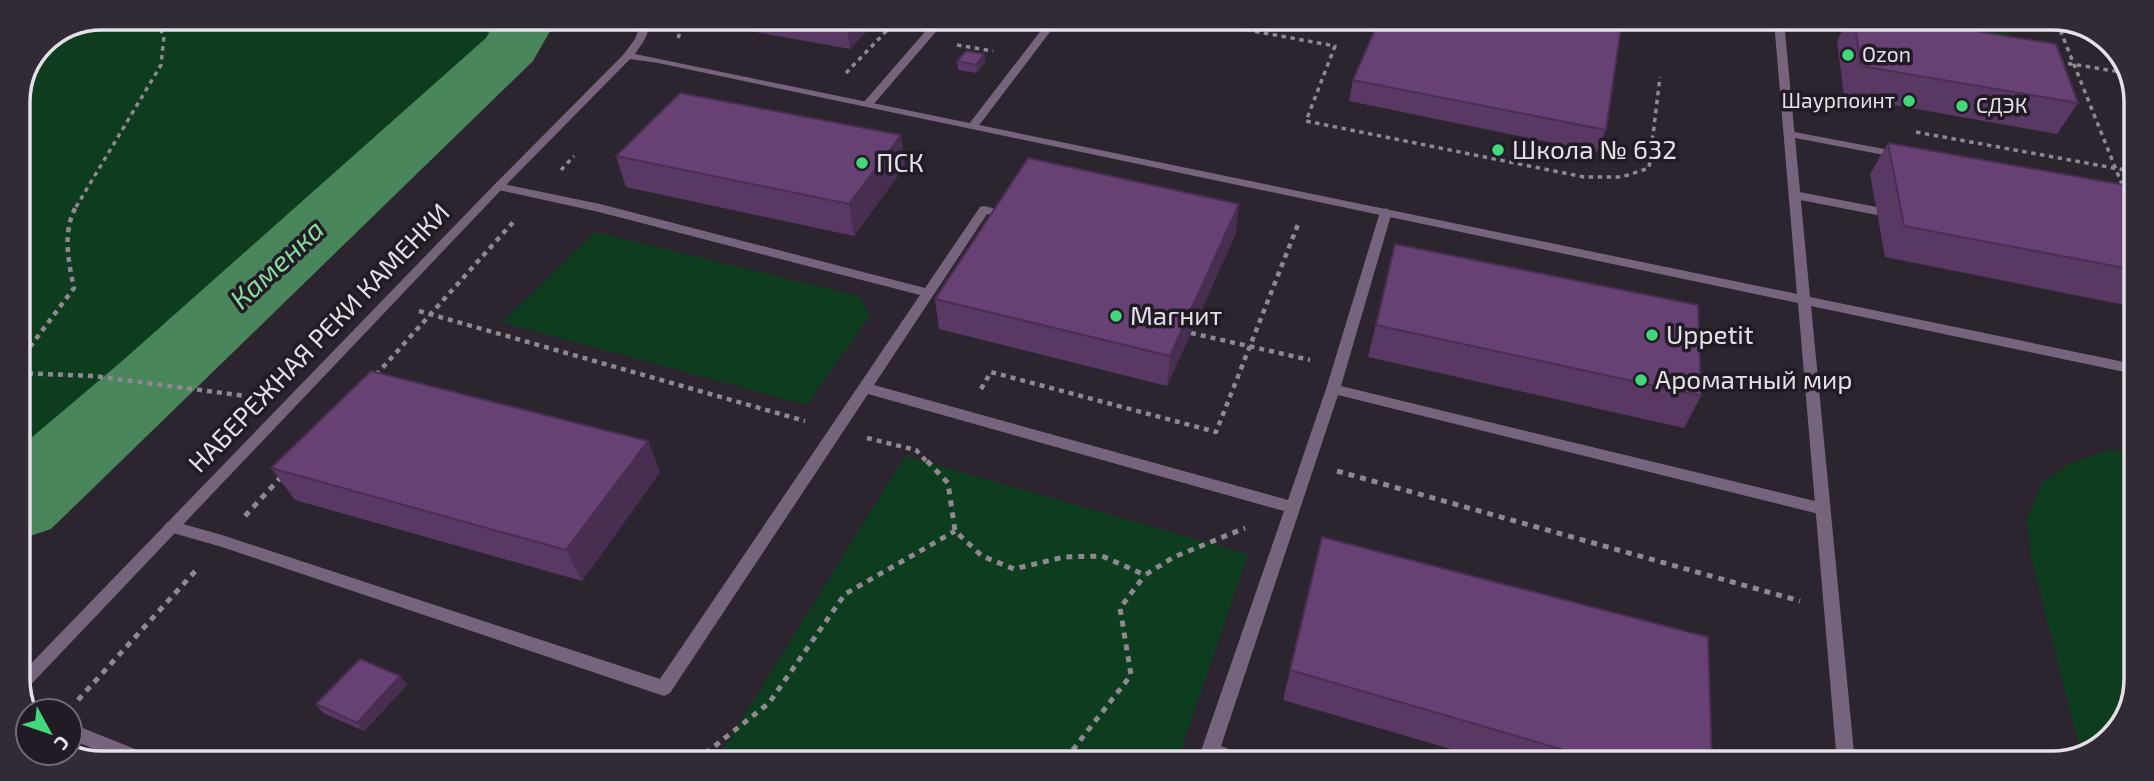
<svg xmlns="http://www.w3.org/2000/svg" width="2154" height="781" font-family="'Exo 2',sans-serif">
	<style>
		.green { fill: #0e3c1f }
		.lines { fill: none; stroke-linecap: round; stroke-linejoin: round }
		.river { fill: #4a865b; fill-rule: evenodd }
		.path-far2 { stroke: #8e8890; stroke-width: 3.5; stroke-dasharray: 4.5 4.5; stroke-linecap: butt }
		.path-far1 { stroke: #8e8890; stroke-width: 4.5; stroke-dasharray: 5 5; stroke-linecap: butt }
		.path { stroke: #8e8890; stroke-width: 5; stroke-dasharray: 6 6; stroke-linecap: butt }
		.lane { fill: #75647c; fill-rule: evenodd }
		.street { fill: #75647c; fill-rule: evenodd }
		.wall { fill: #593864 }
		.shaded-wall { fill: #482e51 }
		.building { fill: #674174; stroke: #482e51; stroke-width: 2 }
		.poi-dot { fill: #43d77b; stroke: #221b25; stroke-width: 2.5 }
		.labels { text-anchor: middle; stroke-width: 7; stroke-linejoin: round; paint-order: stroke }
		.far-poi-label { font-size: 21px; fill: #e5e0e7; stroke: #221b25; text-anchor: start }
		.poi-label { font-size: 26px; fill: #e5e0e7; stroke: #221b25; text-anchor: start }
		.street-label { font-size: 26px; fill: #e5e0e7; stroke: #221b25 }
		.water-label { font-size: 28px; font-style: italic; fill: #86dd9e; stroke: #221b25 }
		.rim { fill: none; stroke: #e5e0e7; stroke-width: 3.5 }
	</style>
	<rect width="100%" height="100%" fill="#2c252f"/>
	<path class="green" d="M102,18H527L511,48L151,384L18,503V97L43,42Z
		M1864,21L2003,22L2011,44Z
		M595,232L859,296L870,315L807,405L502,322Z
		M2108,450L2134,452L2132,706L2103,746L2081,754L2031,557L2027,519L2042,483L2069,464Z
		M905,456L1248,554L1177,762L716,761Z"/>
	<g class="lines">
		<path class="river" d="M497,18L557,19L533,61L51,529L18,540V449L121,362L486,38Z"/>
		<path class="path-far2" d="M1193,20L1335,46L1306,121L1584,177H1622L1649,168L1660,77
			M1807,22L1846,29
			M2057,22L2123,187
			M678,38L685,19
			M957,45L993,51
			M2059,62L2127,73
			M846,73L898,19
			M1916,132L2136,172
			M561,170L574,156
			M76,207L161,65L164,36L154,18"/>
		<path class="path-far1" d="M419,311L805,421
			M1191,333L1310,360
			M18,363L74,288C68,260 62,230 77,205
			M18,373L94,376L253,397
			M376,375L515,220
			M981,389L991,372L1216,432L1299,222
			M867,438L916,450L928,463"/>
		<path class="path" d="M927,461L948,483L955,531L982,556L1014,569L1064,557L1102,556L1145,575L1174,557L1245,528
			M1337,471L1800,601
			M245,516L282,476
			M78,700L199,567
			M696,761L769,703L845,594L955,531
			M1068,761L1072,751L1131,675L1120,608L1145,575"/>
		<path class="lane" d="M936,19H947L872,106H864V102Z
			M1049,20H1059L977,128H969V124Z
			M1789,131L1900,152L1906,155L1900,158L1785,136V132Z
			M498,183L600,204L925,288L980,207L984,206L1013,213L1015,216L1013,219L987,214L874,385L1288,500L1326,389L1380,212L1386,208L1392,212L1341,386L1823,503L1828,505L1831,509L1828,513L1823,515L1338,395L1221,746L1247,756L1250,762H1216L1204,757L1201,751L1284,511L868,394L670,693L664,696L222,547L166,531L164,527L166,523L172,521L222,535L660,679L920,295L599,212L494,189V185Z
			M1794,191L1877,207L1883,211L1877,215L1790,198L1788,195Z
			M70,723L145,753L148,759H118L70,739Z"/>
		<path class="street" d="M643,19H653L645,39L635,54L1797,294L1774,21H1784L1810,297L2134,364V374L1811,306L1855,763H1837L1798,303L658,63L630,59L502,189L21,695L18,677L494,185L624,54L635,39Z"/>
	</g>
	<path class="wall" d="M710,19H878L850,49L711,24Z
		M1342,20L1622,21L1606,130L1597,152L1349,101L1353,80L1376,26Z
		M1847,21H1915L2078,103L2057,134L1844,96L1837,41Z
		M984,54L985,62L977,73L958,70L957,61Z
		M1888,143L2136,187L2135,307L1885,257L1870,174Z
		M616,156L905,166L854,236L626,187Z
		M1236,233L1167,386L939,329L935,299Z
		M1395,244L1701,396L1684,428L1368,357Z
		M648,441L660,472L582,581L295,500L271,468Z
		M1322,537L1712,763L1495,762L1283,700Z
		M400,676L407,685L364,731L323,713L316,704Z"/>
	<path class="shaded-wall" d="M847,19H878L850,49L846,20Z
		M984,54L985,62L977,73L976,65Z
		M901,135L905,166L854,236L849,204Z
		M1239,204L1236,233L1167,386L1170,356Z
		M648,441L660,472L582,581L566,550Z
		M400,676L407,685L364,731L357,723Z"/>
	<path class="building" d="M1379,20L1622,21L1606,130L1353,80Z
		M1854,21H1915L2056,44L2078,103L1861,66Z
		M966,51L984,54L976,65L957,61Z
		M680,93L901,135L849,204L616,156Z
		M1888,143L2136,187L2135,270L1904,226Z
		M1028,158L1239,204L1170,356L935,299Z
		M1395,244L1698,305L1701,396L1376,325Z
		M371,371L648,441L566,550L271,468Z
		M1322,537L1708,637L1712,763H1609L1290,670Z
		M360,659L400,676L357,723L316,704Z"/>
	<g class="poi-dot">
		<circle cx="1848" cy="55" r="7"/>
		<circle cx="1909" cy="101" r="7"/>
		<circle cx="1962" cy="106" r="7"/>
		<circle cx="1498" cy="150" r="7"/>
		<circle cx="862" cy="163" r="7"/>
		<circle cx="1116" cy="316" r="7"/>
		<circle cx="1652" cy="335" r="7"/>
		<circle cx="1641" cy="380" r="7"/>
	</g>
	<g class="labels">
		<g class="far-poi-label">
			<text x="1862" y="62">Ozon</text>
			<text x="1895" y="108" text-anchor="end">Шаурпоинт</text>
			<text x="1976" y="113">СДЭК</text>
		</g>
		<g class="poi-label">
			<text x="1512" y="159">Школа № 632</text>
			<text x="876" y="172">ПСК</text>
			<text x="1130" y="325">Магнит</text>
			<text x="1666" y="344">Uppetit</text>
			<text x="1655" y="389">Ароматный мир</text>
		</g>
		<g class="street-label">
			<text transform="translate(319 338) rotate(-46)" y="9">НАБЕРЕЖНАЯ РЕКИ КАМЕНКИ</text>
		</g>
		<g class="water-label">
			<text transform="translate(277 264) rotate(-43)" y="10">Каменка</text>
		</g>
	</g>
	<path d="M0 0H2154V781H0ZM102 30H2052A72 72 0 0 1 2124 102V679A72 72 0 0 1 2052 751H102A72 72 0 0 1 30 679V102A72 72 0 0 1 102 30Z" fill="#322b35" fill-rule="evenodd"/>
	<path class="rim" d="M102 30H2052A72 72 0 0 1 2124 102V679A72 72 0 0 1 2052 751H102A72 72 0 0 1 30 679V102A72 72 0 0 1 102 30Z"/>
	<g transform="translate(49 732) rotate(130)"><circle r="33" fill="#221b25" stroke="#706a73" stroke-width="2"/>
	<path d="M0-5L12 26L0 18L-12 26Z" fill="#43d77b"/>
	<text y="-10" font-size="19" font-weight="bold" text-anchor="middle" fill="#e5e0e7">С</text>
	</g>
</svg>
